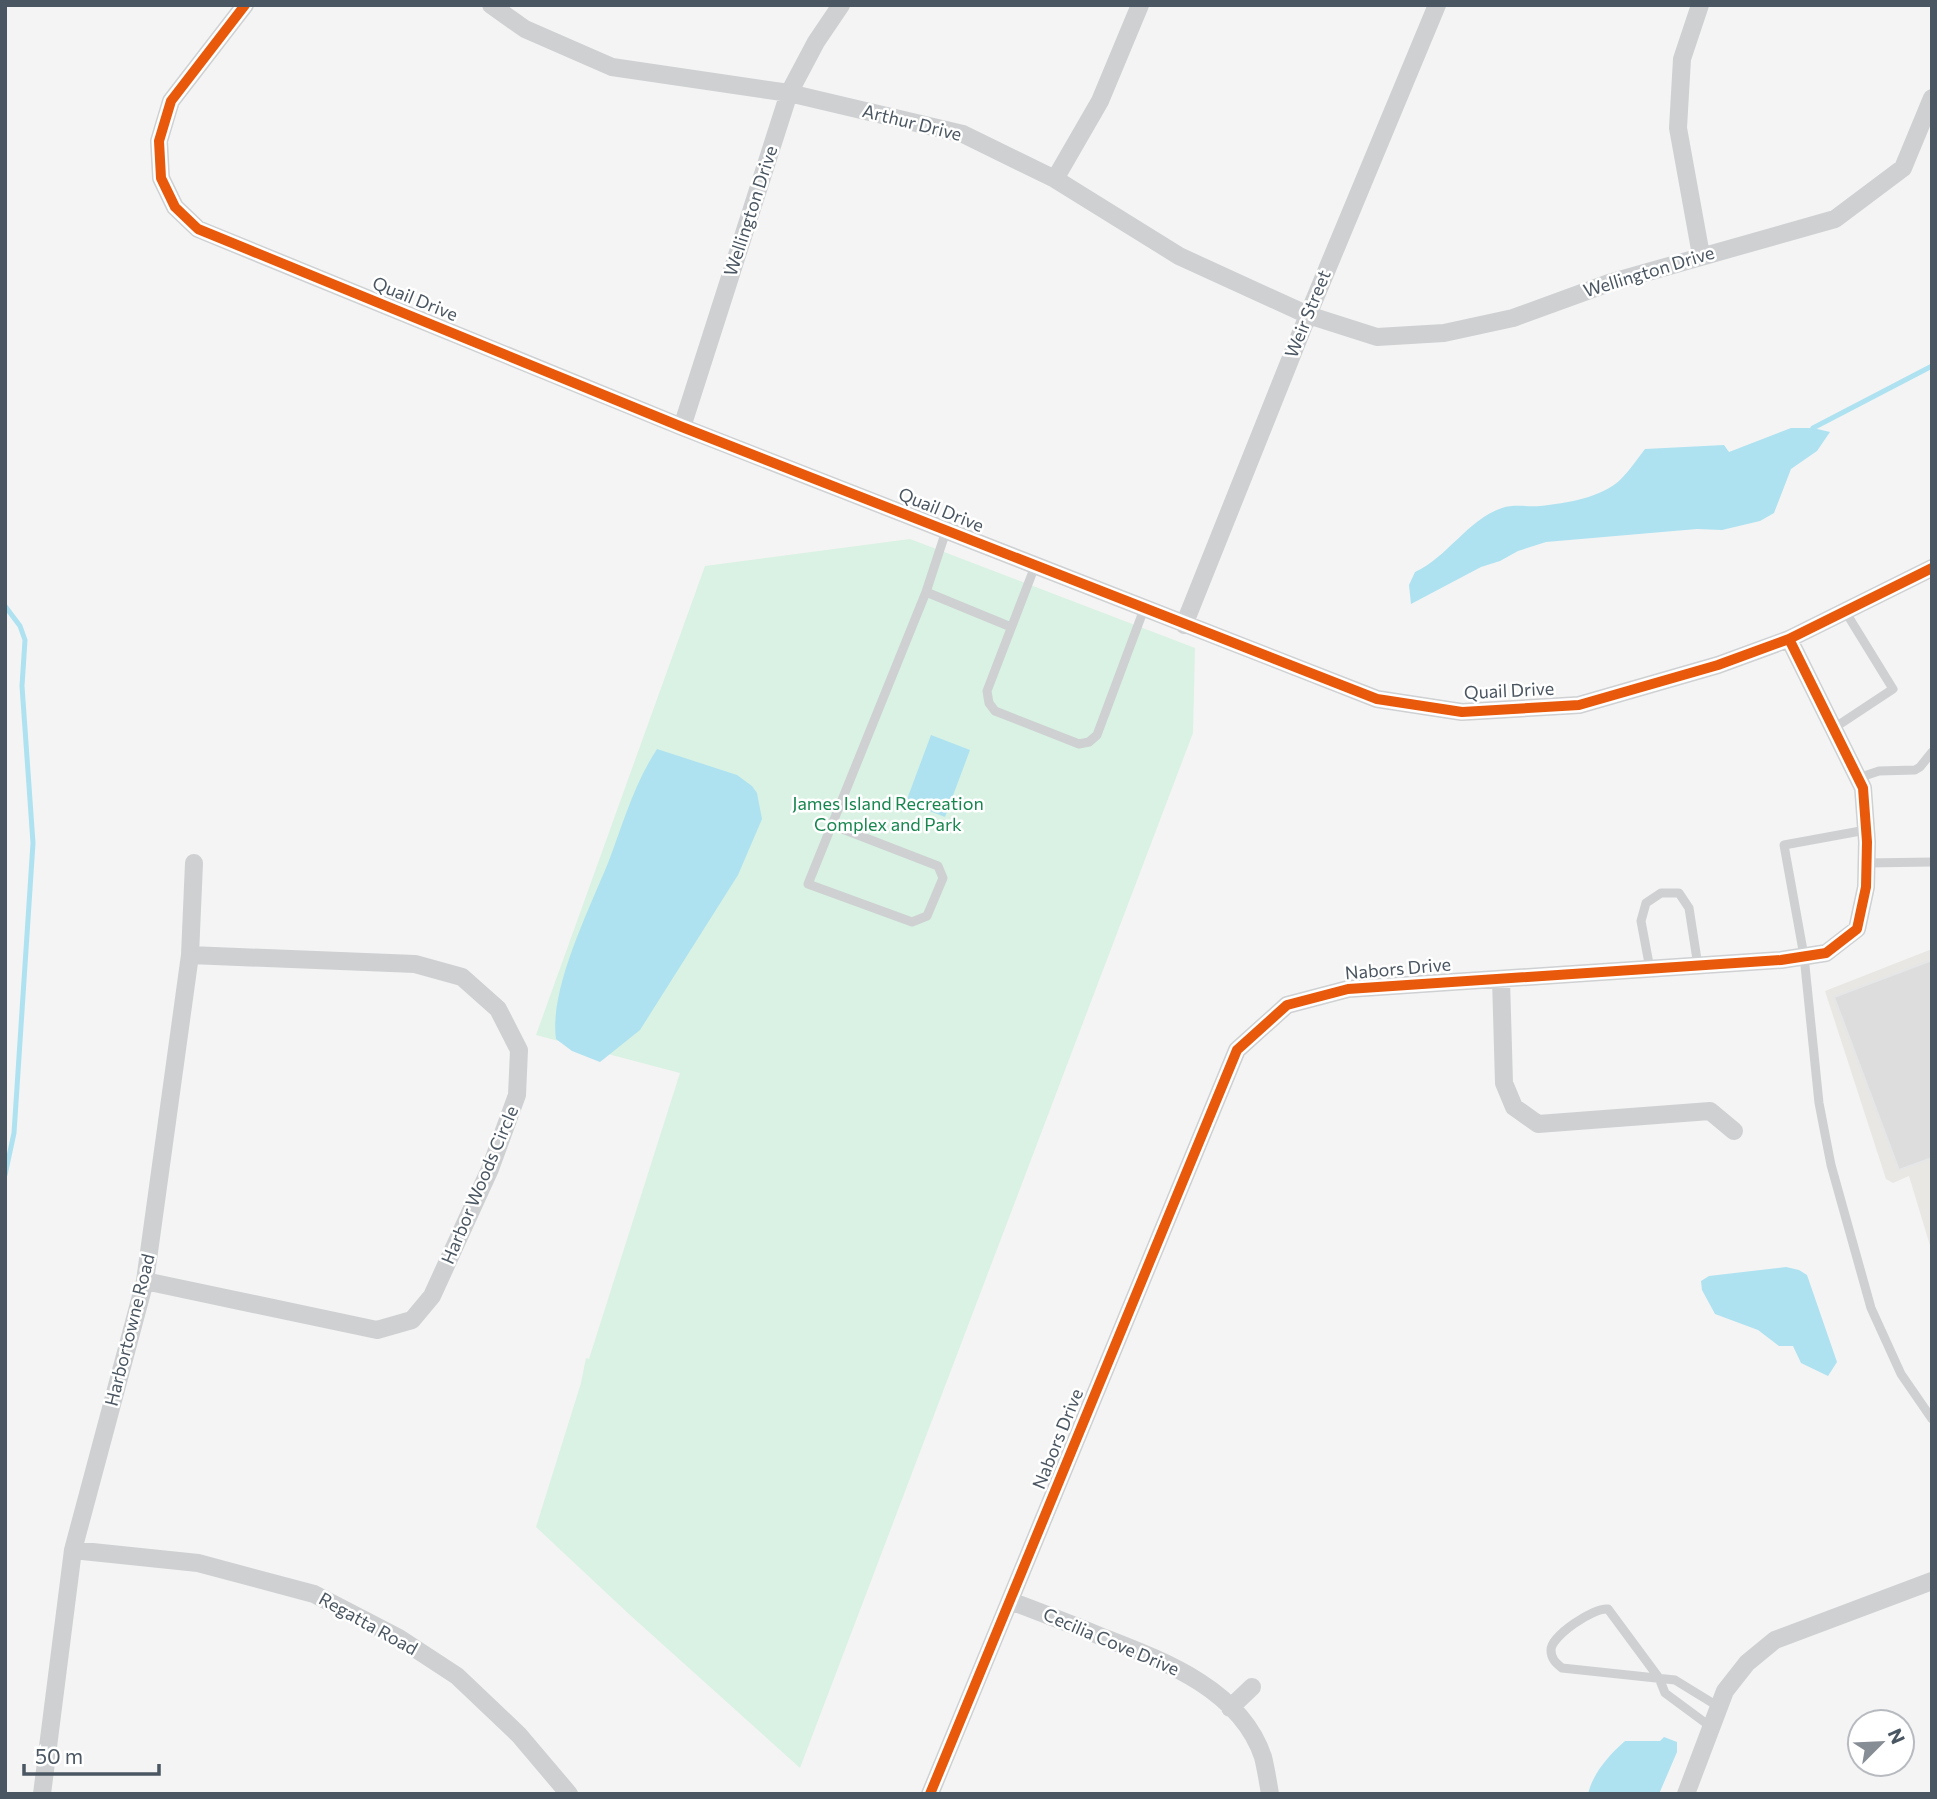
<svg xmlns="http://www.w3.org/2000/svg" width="1937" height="1799" font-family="Commissioner,sans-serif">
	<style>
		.commercial { fill: #e8e7e3 }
		.green { fill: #d9f2e3 }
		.water { fill: #aee2f0 }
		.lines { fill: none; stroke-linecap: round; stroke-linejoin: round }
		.stream { stroke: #aee2f0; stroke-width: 5 }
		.building { fill: #ddddde; stroke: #e5e6e7; stroke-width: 2 }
		.lane { stroke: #ced0d2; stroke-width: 9 }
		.street { stroke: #ced0d2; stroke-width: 18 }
		.cycleway-casing { stroke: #fff; stroke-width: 15 }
		.cycleway { stroke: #e8590c; stroke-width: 10 }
		.labels { text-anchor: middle; stroke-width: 5; stroke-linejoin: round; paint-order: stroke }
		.street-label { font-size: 18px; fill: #4a5661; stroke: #fff }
		.park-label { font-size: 18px; fill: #17864f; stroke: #fff }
	</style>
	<rect width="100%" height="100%" fill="#f4f4f4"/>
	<path class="commercial" d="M1932,949V1252L1909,1176L1893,1183L1886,1179L1825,991Z"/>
	<path class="green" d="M910,539L1195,648L1193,733L800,1768L630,1615L536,1527L581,1383L586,1358L589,1359L680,1073L536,1035L705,566Z"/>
	<path class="water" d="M1791,428H1813L1830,432L1817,451L1791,469L1774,513L1760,521L1722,530L1697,529L1546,542L1518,551L1500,561L1481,567L1411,604L1409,585L1415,572C1448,557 1467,520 1502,508C1514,504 1527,507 1540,506C1566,503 1602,498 1621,479C1630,470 1637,459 1645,449L1724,445L1729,452Z
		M931,735L970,750L945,817L906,802Z
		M657,749L737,775L752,786L757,793L762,819L738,875L640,1030L600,1062L572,1051L556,1039C549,989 589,910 608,863C623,824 634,784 657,749Z
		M1786,1267L1799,1270L1807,1275L1837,1362L1828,1376L1801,1363L1793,1346H1779L1758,1330L1715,1314L1702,1290L1701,1281L1709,1276Z
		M1664,1737L1677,1742V1752L1659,1794H1588C1593,1773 1609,1755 1625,1741H1660Z"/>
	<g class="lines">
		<path class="stream" d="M1813,428L1932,366
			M5,606L20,626L25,640L22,686L33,843L14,1133L5,1175"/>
	</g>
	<path class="building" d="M1932,960V1158L1899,1170L1834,997Z"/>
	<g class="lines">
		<path class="lane" d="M946,531L926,592L1011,627
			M1035,566L987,691L989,703L995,711L1079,744L1089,742L1097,735L1144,609
			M1834,728L1893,689L1845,611
			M1858,778L1879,771L1915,770L1920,767L1932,752
			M832,825L938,866L943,878L927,916L912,922L808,884L926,592
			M1866,830L1784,845L1804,956L1819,1103L1831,1165L1871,1308L1901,1374L1932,1419
			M1866,863L1932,862
			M1650,969L1641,921L1646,903L1661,893H1679L1689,908L1698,966
			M1711,1727L1665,1693L1659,1678L1608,1609C1594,1607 1551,1636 1551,1650C1551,1659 1556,1663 1562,1668L1675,1680L1719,1707"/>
		<path class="street" d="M245,5L171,101L159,141L161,178L175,207L198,229L682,427L1377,699L1462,712L1579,705L1718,665L1789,639L1932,568
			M491,5L525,29L612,67L789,93L963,134L1055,179L1179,256L1308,315L1377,337L1444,333L1513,318L1609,283L1835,219L1903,168L1932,98
			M1700,5L1682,59L1678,128L1701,255
			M1055,179L1100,101L1140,5
			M682,427L789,93L816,42L841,5
			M1184,625L1308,315L1437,5
			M1501,979L1504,1083L1514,1107L1538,1124L1710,1111L1734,1131
			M145,1281L377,1330L412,1320L432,1296L490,1169L517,1095L519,1050L498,1009L462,977L415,964L190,955
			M73,1550L198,1563L314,1594L399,1638L457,1676L519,1735L569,1794
			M1010,1601C1040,1612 1070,1624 1100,1636C1161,1660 1240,1688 1263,1757C1266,1769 1268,1782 1270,1794
			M1230,1708L1252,1687
			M42,1794L73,1550L145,1281L190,955L194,863
			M930,1794L1237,1050L1287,1005L1348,989L1781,960L1826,953L1857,929L1866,887L1867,842L1863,788L1789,639
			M1686,1794L1725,1691L1747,1663L1775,1640L1932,1581"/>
		<defs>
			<path id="cycleway" d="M245,5L171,101L159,141L161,178L175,207L198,229L682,427L1377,699L1462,712L1579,705L1718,665L1789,639L1932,568
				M930,1794L1237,1050L1287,1005L1348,989L1781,960L1826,953L1857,929L1866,887L1867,842L1863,788L1789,639"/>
		</defs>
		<use href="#cycleway" class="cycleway-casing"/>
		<use href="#cycleway" class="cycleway"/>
	</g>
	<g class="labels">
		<g class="street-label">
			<text transform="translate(912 123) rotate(14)" y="6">Arthur Drive</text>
			<text transform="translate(751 211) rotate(-72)" y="6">Wellington Drive</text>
			<text transform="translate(1649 272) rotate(-17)" y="6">Wellington Drive</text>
			<text transform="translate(415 299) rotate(22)" y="6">Quail Drive</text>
			<text transform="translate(1308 314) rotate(-68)" y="6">Weir Street</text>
			<text transform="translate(941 510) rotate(22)" y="6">Quail Drive</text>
			<text transform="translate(1509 691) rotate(-3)" y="6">Quail Drive</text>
			<text transform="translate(1398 969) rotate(-5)" y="6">Nabors Drive</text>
			<text transform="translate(480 1185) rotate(-67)" y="6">Harbor Woods Circle</text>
			<text transform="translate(130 1330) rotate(-76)" y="6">Harbortowne Road</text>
			<text transform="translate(1058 1439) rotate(-68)" y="6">Nabors Drive</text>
			<text transform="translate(368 1624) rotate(29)" y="6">Regatta Road</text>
			<text transform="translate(1111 1642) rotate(23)" y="6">Cecilia Cove Drive</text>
		</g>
		<g class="park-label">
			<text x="888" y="810">James Island Recreation<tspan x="888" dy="21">Complex and Park</tspan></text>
		</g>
	</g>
	<rect width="1937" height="1799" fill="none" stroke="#4a5661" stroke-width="14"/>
	<g transform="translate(1881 1743) rotate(66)"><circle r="33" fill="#ffffff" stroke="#b7bbc0" stroke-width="2"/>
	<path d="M0-5L12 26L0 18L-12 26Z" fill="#868d94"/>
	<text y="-10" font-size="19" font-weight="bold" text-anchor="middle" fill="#4a5661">N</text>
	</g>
	<path d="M24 1764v10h135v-10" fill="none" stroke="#4a5661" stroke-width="3.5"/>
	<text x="35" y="1764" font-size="21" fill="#4a5661" stroke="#ffffff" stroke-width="5" paint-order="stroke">50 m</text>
</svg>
